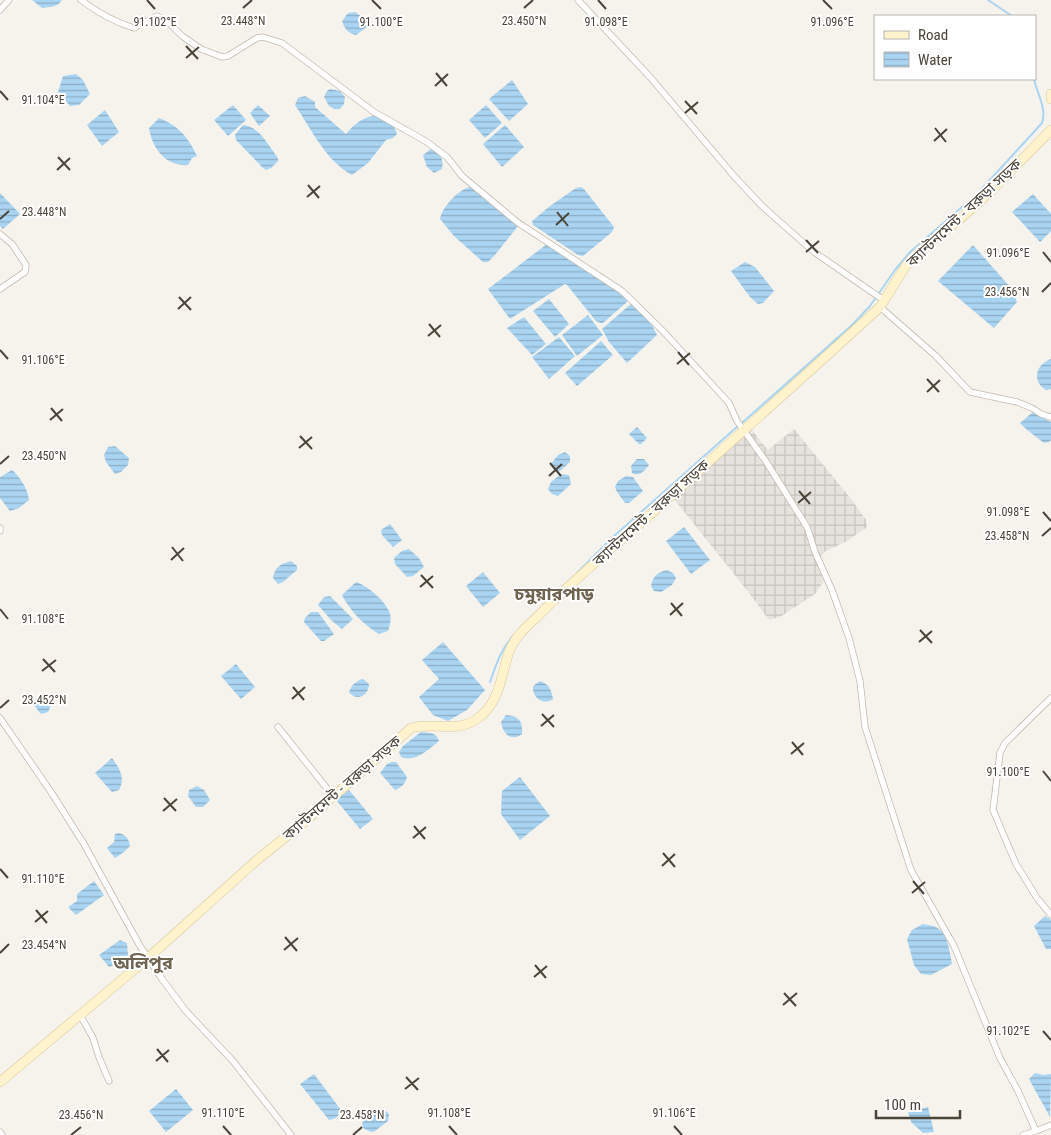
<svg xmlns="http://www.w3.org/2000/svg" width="1051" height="1135" font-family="'Roboto Condensed','Noto Sans Bengali',sans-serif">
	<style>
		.industrial { fill: url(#industrial-grid) }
		.water { fill: url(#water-rules) }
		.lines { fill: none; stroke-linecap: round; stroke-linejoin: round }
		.stream { stroke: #a9d4f2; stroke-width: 2 }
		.street-casing { stroke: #c2bbae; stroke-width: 7 }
		.secondary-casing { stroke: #d6c79b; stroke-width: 10 }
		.street { stroke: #fff; stroke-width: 5.5 }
		.secondary { stroke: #fff3cd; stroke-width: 9 }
		.ticks { fill: none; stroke: #4b4439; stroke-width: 2 }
		.labels { text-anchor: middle; stroke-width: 4; stroke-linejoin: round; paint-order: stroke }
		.street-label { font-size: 15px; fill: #4b4439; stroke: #fff }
		.quarter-label { font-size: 18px; font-weight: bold; fill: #6e6250; stroke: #fff }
		.ticks-label { font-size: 12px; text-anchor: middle; fill: #4b4439; stroke: #fff; stroke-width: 4; stroke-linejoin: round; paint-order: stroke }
	</style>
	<defs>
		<pattern id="industrial-grid" width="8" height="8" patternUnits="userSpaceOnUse" patternTransform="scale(1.25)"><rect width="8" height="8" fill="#e6e2dd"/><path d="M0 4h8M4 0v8" fill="none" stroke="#c7c3be"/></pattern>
		<pattern id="water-rules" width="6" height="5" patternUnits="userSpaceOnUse" patternTransform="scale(1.25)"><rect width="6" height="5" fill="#a9d4f2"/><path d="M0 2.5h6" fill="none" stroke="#8caec5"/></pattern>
	</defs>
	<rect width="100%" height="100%" fill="#f6f3ec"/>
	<path class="industrial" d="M750,428L768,450L794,429L852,500L866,520L867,527L847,541L826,551L816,560L824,581L815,594L780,617L769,620L750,594L674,499L719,454Z"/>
	<path class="water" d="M32,0H62C58,7 50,7 42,8Z
		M355,12L364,18L368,26L356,35C348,33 345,30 342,21L348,13Z
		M76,74L83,80L90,94L79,105L70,106L58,92L63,76Z
		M512,80L528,104L509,121L489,99Z
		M330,89L340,91L345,97L344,104L340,109H334L329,106L324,97L327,91Z
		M305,96L315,102V107L346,134C355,123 362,118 376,115C384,119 395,124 397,134L393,138L386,140L368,163L352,175C325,160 312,130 295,105L298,98Z
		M233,105L246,120L228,136L214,120Z
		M258,105L270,116L259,126L250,113Z
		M486,105L502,123L485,138L469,120Z
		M105,110L119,132L102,146L87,125Z
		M159,118C179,126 188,137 197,156L192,158L188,165C166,167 152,148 149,128Z
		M243,125C259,126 269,146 278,158V161L271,168L266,170L263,168L236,140L235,135Z
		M505,125L524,147L502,167L483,144Z
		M431,149C440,155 444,157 442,169L434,173L427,167L423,155Z
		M470,187L518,226L495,255L488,262H483L454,236L440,219C442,207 459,189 470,187Z
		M581,187L584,189L614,227L612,232L583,256L578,255L533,225L532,221L550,206L576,188Z
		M0,193L20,214L3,229L0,226Z
		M1033,194L1051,214V231L1040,242L1012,212Z
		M547,244L581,263L627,299V302L603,323H600L596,321L567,285L565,284L510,319L488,289Z
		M973,245L1012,289L1017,302L994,328L938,281Z
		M745,262L755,267L774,291L763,303L758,304L750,297L731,271Z
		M549,299L569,324L555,337L533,311Z
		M632,303L652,325L657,335L627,363L609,342L602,329Z
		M588,315L603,335L577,356L562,335Z
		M524,317L546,344L532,355L507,328Z
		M559,337L575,356L549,379L532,357Z
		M601,341L613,355L577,386L565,373Z
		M1051,359V389L1046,390C1031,381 1036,364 1051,359Z
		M1033,412L1051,422V440L1049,442L1044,443L1026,429L1020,423Z
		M637,427L647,438L640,445L629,434Z
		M115,446L129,458L128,465L121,472L115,474L106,462L104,455L108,447Z
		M565,452L570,456V462L560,471C554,471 552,469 551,464L558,455Z
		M637,459H644L649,465C644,471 640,477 632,473L631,466Z
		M12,470C20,477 28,489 29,500L19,508L10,511L0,498V477Z
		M561,474L569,475L571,484L558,496L552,494L548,489L551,482Z
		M626,476L633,477L643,491L629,503H625L617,492L615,487L618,481Z
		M390,524L402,540L393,547L382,535L381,530Z
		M684,527L710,560L691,574L666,541Z
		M409,549L419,558L424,567L413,576L407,577L395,564L394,558L402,551Z
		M291,561L297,566V570L283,582L278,584L273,578C275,567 280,564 291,561Z
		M667,570L673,573L676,578L672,585L661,592L654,591L651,586C653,576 658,572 667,570Z
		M483,572L500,593L483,607L466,586Z
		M356,582C368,586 384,600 389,611C392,618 390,625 388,631L379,634C364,625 350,611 342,595Z
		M330,596L353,619L342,629L332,621L318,605L324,597Z
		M311,612H318L334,634L324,641H321L304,622L305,618Z
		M443,642L485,690L467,710L448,721L433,715L419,697L439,679L422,660Z
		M236,664L255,687L241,699L221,676Z
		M363,679L369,684C369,696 356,702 349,692C352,685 355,681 363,679Z
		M540,681C550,685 551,689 553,699C543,706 532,698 533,686Z
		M39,694L48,698L51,705L48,712L41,714L33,704Z
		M506,715C519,716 523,721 522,734C511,742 503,734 501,722Z
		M421,732C430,733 436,732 439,741C429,749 415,763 401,757L399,752L403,746Z
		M112,758C119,768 126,777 119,790L112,792L95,773Z
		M392,762H396L407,777C405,784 401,788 395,790L380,773L387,764Z
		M520,777L550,816L520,840L501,814L502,791Z
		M197,786L204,790L210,800L203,807H196L188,796L189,790Z
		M349,790L373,819L360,829L336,800Z
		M119,833C125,835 129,838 130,846L124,852L115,858L107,848L114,842L115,834Z
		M94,881L104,895L76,915L68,907L77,901V894Z
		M1045,916L1051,920V949H1046L1034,926Z
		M923,924C928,925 936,926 939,929C948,936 950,953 952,964L931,975L921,974L914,965L907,939L912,930Z
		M120,940L127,943L129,967L126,969L122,962L109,967L99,955Z
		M1035,1073L1044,1075L1051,1074L1050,1117L1029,1079Z
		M314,1074L341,1110C339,1116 336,1119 329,1120L300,1084Z
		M176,1089L193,1110L166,1132L149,1111Z
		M928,1107L934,1132L923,1133L911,1122L908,1112Z
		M375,1109L386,1111L389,1114L388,1121L375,1131L371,1132L363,1128L362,1123L366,1118Z"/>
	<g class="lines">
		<path class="stream" d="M988,0L1012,16
			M742,423L852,325L870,306L895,270L910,252L977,194L1042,123C1047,109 1037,93 1034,79
			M577,573L613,537L738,426
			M490,682C496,665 501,649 513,636"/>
		<defs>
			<path id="street" d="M81,0C97,12 112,21 131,27L134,28L157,16L168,22L182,36L201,49L222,57L228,56L257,38L263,37L282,43L374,112L427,142L447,157L462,176L517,222L622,291L663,331L729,403L737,421L767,463L807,527L815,552L832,590L849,638L860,681L865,727L911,870L954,946L1000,1058L1018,1091L1036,1131L1051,1125
				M578,0L650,77L734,176L762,206L814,252L885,301
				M0,10L9,0
				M0,234L12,244L26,265L25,272L0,289
				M880,307L936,356L970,392L1017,402L1032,408L1041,414L1051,417
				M0,528V531
				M1051,698L1005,743L1000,753L993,810L1016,864L1037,898L1051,915
				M0,718L51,792L84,844L140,946L162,979L185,1010L233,1061L291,1135
				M278,727L333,796
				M80,1015L93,1038L99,1057L109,1081
				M0,1132L2,1135
				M1023,1135L1036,1131"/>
			<path id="secondary" d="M1051,94V99
				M0,1082L148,958L257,860L309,818L411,728C433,722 457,733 477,719C500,703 501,676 509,652C514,638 526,627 537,617C573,580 613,547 652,513C728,444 805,376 880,307L907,264L924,247L960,219L989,193L1051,130"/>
		</defs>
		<use href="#street" class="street-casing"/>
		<use href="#secondary" class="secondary-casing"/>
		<use href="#street" class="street"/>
		<use href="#secondary" class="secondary"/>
	</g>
	<path class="ticks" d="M147,0L155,9M372,0L381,9M598,0L606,9M823,0L832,9M243,8L252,0M524,8L533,0M186,46L198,59M186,58L199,47M436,73L447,86M435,86L448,74M0,91L8,100M685,101L697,114M685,113L698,102M935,128L946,142M934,141L947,129M58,157L70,170M57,170L70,158M308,185L319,198M307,197L320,186M557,212L568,226M0,219L9,211M556,225L569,213M806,240L818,253M806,252L819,241M1043,252L1051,262M1042,292L1051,283M179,297L191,310M178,309L191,297M429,324L440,337M428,336L441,325M0,350L8,359M678,352L689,365M677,364L690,353M927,379L939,392M927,392L940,380M51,408L62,421M50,420L63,409M300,436L312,449M299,448L312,437M550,463L561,476M0,464L9,456M549,476L562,464M799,491L810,504M798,503L811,492M1043,512L1051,521M1042,536L1051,528M172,547L183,561M171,560L184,548M421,575L433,588M420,587L433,576M671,603L682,616M0,609L8,619M670,615L683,603M920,630L932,643M919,642L932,631M43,659L55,672M42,671L56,660M293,687L304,700M292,699L305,687M0,708L9,700M542,714L554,727M541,726L554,715M792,742L803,755M791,754L804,743M1043,771L1051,781M164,798L176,811M163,811L177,799M414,826L425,839M413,838L426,827M663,853L675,867M662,866L675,854M0,869L8,878M913,881L924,894M912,893L925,882M36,910L47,923M35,922L48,911M285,937L297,951M284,950L298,938M0,953L9,944M535,965L546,978M534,977L547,966M784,993L796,1006M783,1005L797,993M1043,1031L1051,1040M157,1049L168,1062M156,1061L169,1050M406,1077L418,1090M405,1089L419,1078M223,1126L231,1135M449,1126L457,1135M674,1126L682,1135M71,1135L81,1127M353,1135L362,1127"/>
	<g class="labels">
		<g class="street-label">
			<text transform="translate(964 213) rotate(-43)" y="5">ক্যান্টনমেন্ট - বরুড়া সড়ক</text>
			<text transform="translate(651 513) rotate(-42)" y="5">ক্যান্টনমেন্ট - বরুড়া সড়ক</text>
			<text transform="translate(342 788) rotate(-41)" y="5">ক্যান্টনমেন্ট - বরুড়া সড়ক</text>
		</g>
		<g class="quarter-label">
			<text x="554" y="600">চমুয়ারপাড়</text>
			<text x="143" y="969">অলিপুর</text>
		</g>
	</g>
	<g class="ticks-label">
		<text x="243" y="25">23.448°N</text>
		<text x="524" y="25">23.450°N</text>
		<text x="155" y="26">91.102°E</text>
		<text x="381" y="26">91.100°E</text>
		<text x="606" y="26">91.098°E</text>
		<text x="832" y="26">91.096°E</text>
		<text x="43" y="104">91.104°E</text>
		<text x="44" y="216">23.448°N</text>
		<text x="1008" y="257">91.096°E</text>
		<text x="1007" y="296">23.456°N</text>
		<text x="43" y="364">91.106°E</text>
		<text x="44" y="460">23.450°N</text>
		<text x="1008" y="516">91.098°E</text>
		<text x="1007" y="540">23.458°N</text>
		<text x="43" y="623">91.108°E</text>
		<text x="44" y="704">23.452°N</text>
		<text x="1008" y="776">91.100°E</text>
		<text x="43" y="883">91.110°E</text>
		<text x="44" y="949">23.454°N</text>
		<text x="1008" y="1035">91.102°E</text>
		<text x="223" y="1117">91.110°E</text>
		<text x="449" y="1117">91.108°E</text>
		<text x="674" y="1117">91.106°E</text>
		<text x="81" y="1119">23.456°N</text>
		<text x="362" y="1119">23.458°N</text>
	</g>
	<rect x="874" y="15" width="162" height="65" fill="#ffffff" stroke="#b7b4b0"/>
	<rect x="884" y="31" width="25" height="8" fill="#fff3cd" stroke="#b7b4b0"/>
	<text x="918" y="40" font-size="15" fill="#4b4439">Road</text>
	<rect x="884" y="52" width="25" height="15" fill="url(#water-rules)" stroke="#b7b4b0"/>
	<text x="918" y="65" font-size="15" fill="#4b4439">Water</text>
	<path d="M876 1110v8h84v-8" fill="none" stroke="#4b4439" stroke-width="2.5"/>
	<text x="884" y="1110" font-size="15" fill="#4b4439" stroke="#ffffff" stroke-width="4" paint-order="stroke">100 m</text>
</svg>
